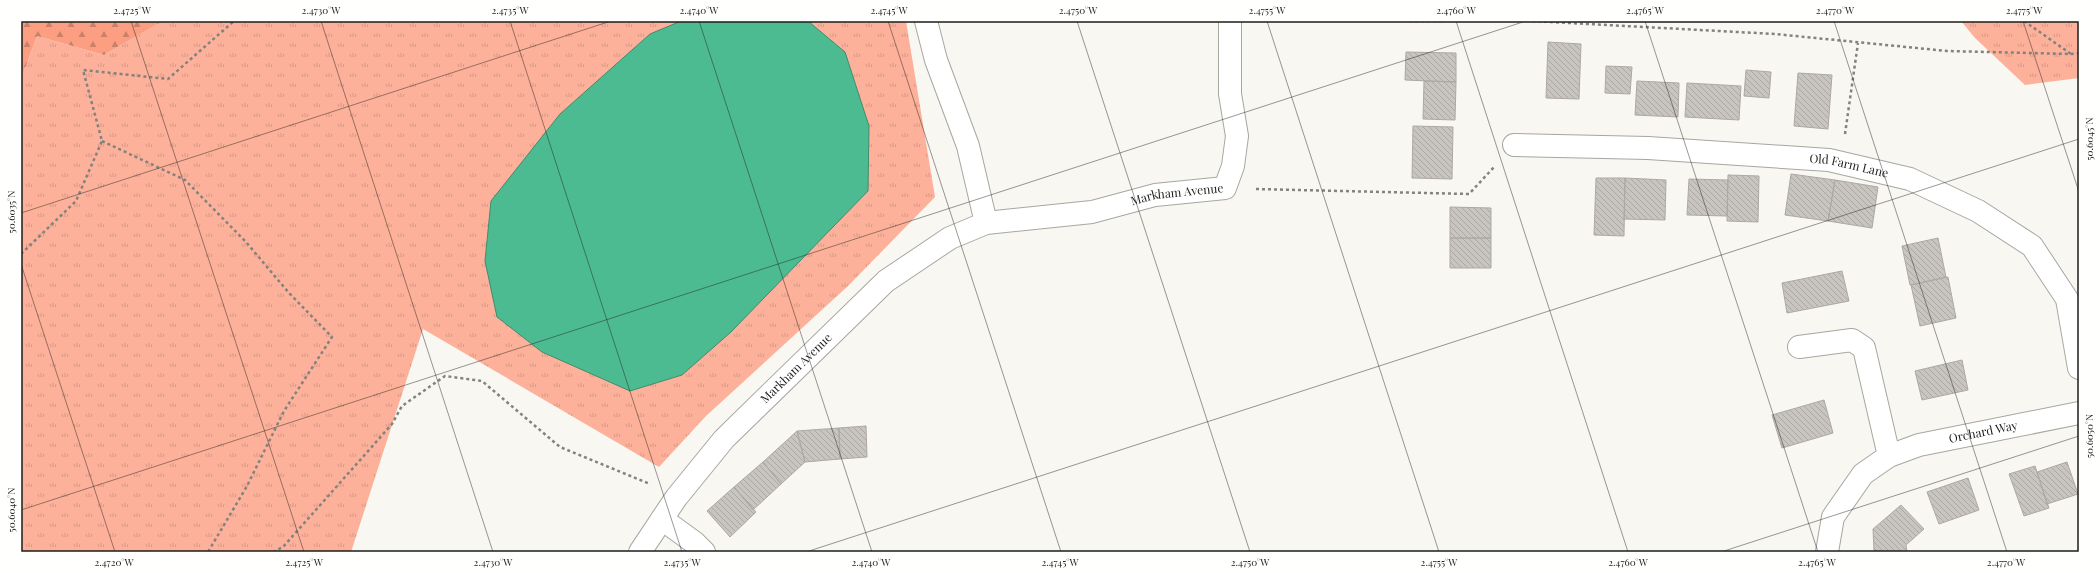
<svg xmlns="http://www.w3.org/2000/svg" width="2100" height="573" font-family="'Playfair Display',serif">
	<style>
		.grass { fill: url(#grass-tufts) }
		.forest { fill: url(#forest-firs) }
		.water { fill: #4dbb91; stroke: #3f8c6e }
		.building { fill: url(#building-back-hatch); stroke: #ada8a4 }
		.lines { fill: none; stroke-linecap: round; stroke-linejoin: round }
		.minor-casing { stroke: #a7a6a1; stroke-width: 24 }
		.path { stroke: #82827e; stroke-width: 2.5; stroke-dasharray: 3 3; stroke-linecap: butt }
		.minor { stroke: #fff; stroke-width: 22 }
		.ticks { fill: none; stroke: #1d1d1b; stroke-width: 1; stroke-opacity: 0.45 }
		.labels { text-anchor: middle; stroke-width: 4; stroke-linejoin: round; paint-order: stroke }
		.street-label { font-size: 12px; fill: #1d1d1b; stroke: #fffffe }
		.neatline { fill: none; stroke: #1d1d1b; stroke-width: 1.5 }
		.ticks-label { font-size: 10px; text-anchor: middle; fill: #1d1d1b }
	</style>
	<defs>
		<pattern id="grass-tufts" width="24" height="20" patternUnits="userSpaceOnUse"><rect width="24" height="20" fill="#fdb19a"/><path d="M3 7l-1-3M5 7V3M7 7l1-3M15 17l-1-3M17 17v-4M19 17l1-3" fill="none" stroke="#d89884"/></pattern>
		<pattern id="forest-firs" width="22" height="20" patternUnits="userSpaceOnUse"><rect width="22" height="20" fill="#fb9e81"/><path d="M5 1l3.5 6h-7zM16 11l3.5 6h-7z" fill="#cb8069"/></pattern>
		<pattern id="building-back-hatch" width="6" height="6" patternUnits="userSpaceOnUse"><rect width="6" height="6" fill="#c8c4bf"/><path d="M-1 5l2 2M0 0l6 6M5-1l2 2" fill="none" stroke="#aba8a4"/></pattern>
	</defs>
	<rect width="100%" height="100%" fill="#f8f7f2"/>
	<path class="grass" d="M163,21H906L935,197L848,286L706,416L659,467L423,329L351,552H21V79L37,36L104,55Z
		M1961,21H2079V78L2025,85L1975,38Z"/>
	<path class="forest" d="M21,21H163L104,55L37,36L21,79Z"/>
	<path class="water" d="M681,21H808L845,52L869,126L868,191L731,332L682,375L630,391L542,352L497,317L485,261L491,201L560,114L650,34Z"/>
	<path class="building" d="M1548,42L1581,44L1579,99L1546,98Z
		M1406,52L1456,53V82L1405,80Z
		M1606,66L1632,67L1630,94L1605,93Z
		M1746,70L1771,72L1769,98L1744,96Z
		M1798,73L1832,75L1828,129L1794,126Z
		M1424,81L1456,82L1455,120L1423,119Z
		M1637,81L1679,83L1678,117L1635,115Z
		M1687,83L1741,86L1739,120L1685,117Z
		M1413,126L1453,127L1452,179L1412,178Z
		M1791,174L1835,180L1828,221L1785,215Z
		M1728,175L1759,176L1758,222L1727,221Z
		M1596,178H1625L1624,236L1594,235Z
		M1625,178L1666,180L1665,220L1624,219Z
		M1689,179L1728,180L1727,216L1687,215Z
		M1835,180L1878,187L1872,228L1828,221Z
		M1450,207L1491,208V238H1450Z
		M1450,238H1491V268H1450Z
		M1938,238L1946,277L1910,285L1902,246Z
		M1842,271L1849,301L1787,313L1782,283Z
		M1948,277L1956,318L1920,326L1911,285Z
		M1962,360L1968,390L1922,400L1915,371Z
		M1824,400L1833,433L1782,448L1772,415Z
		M866,426L867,457L840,459L839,428Z
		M839,428L840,459L805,462L797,431Z
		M797,431L805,462L781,484L763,462Z
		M763,462L781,484L753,510L734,487Z
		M2067,462L2078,494L2047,504L2037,472Z
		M2035,466L2049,508L2024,516L2009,474Z
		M1968,478L1979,510L1939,524L1927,492Z
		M734,487L756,512L730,537L707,511Z
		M1901,505L1924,529L1906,545L1907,552H1874L1873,529Z"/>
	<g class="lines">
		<defs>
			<g id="minor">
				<path d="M926,21L936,60L968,146L986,223"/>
				<path id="s1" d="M1514,145L1648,148L1829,160L1910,179L1978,211L2032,246L2067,299L2079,368"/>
				<path d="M1799,347L1852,340L1864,348L1889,456"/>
				<path d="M662,519L695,543L704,552"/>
				<path id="s2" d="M640,552L676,498L724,439L886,281L950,238L986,223L1092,212L1155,195L1225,188L1233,166L1237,136L1230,94V21"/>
				<path id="s3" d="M1827,552L1833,517L1863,474L1889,456L1919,445L2079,413"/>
			</g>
		</defs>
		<use href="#minor" class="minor-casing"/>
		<path class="path" d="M1409,21H1445
			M1532,21L1775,34L1947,51L2071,54L2079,53
			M2024,21L2071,54
			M1845,134L1858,43
			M102,141L185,180L246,242L289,293L332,337L284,411L247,486L208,552
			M1256,189L1469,194L1495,166
			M21,254L76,201L102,141L83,70L168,79L234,21
			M273,552L283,547L392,424L402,406L445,376L482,381L560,447L650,484"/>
		<use href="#minor" class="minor"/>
	</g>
	<path class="ticks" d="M131,21L304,552M321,21L493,552M510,21L682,552M699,21L872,552M888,21L1061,552M1077,21L1250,552M1267,21L1439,552M1456,21L1628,552M1645,21L1818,552M1834,21L2007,552M2023,21L2079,192M21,213L611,21M21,264L115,552M21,510L1526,21M806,552L2079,139M1721,552L2079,436"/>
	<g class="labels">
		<g class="street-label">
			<text dy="4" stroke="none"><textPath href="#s1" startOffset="336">Old Farm Lane</textPath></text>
			<text dy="4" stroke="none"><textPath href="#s2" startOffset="677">Markham Avenue</textPath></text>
			<text dy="4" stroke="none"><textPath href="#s2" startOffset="242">Markham Avenue</textPath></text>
			<text dy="4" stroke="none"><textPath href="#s3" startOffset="217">Orchard Way</textPath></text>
		</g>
	</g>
	<rect width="2100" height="573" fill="none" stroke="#fffffe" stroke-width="44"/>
	<rect x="22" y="22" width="2056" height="529" class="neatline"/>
	<g class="ticks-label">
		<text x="132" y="14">2.4725°W</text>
		<text x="321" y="14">2.4730°W</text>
		<text x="510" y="14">2.4735°W</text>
		<text x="699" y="14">2.4740°W</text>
		<text x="889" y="14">2.4745°W</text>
		<text x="1078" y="14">2.4750°W</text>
		<text x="1267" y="14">2.4755°W</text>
		<text x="1456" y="14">2.4760°W</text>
		<text x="1645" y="14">2.4765°W</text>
		<text x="1835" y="14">2.4770°W</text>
		<text x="2024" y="14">2.4775°W</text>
		<text transform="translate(2089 139) rotate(-90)" y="4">50.6045°N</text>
		<text transform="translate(11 212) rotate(-90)" y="4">50.6035°N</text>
		<text transform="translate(2089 436) rotate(-90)" y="4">50.6050°N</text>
		<text transform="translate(11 510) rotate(-90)" y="4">50.6040°N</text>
		<text x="114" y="566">2.4720°W</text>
		<text x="304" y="566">2.4725°W</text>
		<text x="493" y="566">2.4730°W</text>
		<text x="682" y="566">2.4735°W</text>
		<text x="871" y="566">2.4740°W</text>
		<text x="1060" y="566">2.4745°W</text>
		<text x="1250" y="566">2.4750°W</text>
		<text x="1439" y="566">2.4755°W</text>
		<text x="1628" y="566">2.4760°W</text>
		<text x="1817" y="566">2.4765°W</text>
		<text x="2006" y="566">2.4770°W</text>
	</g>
</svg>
